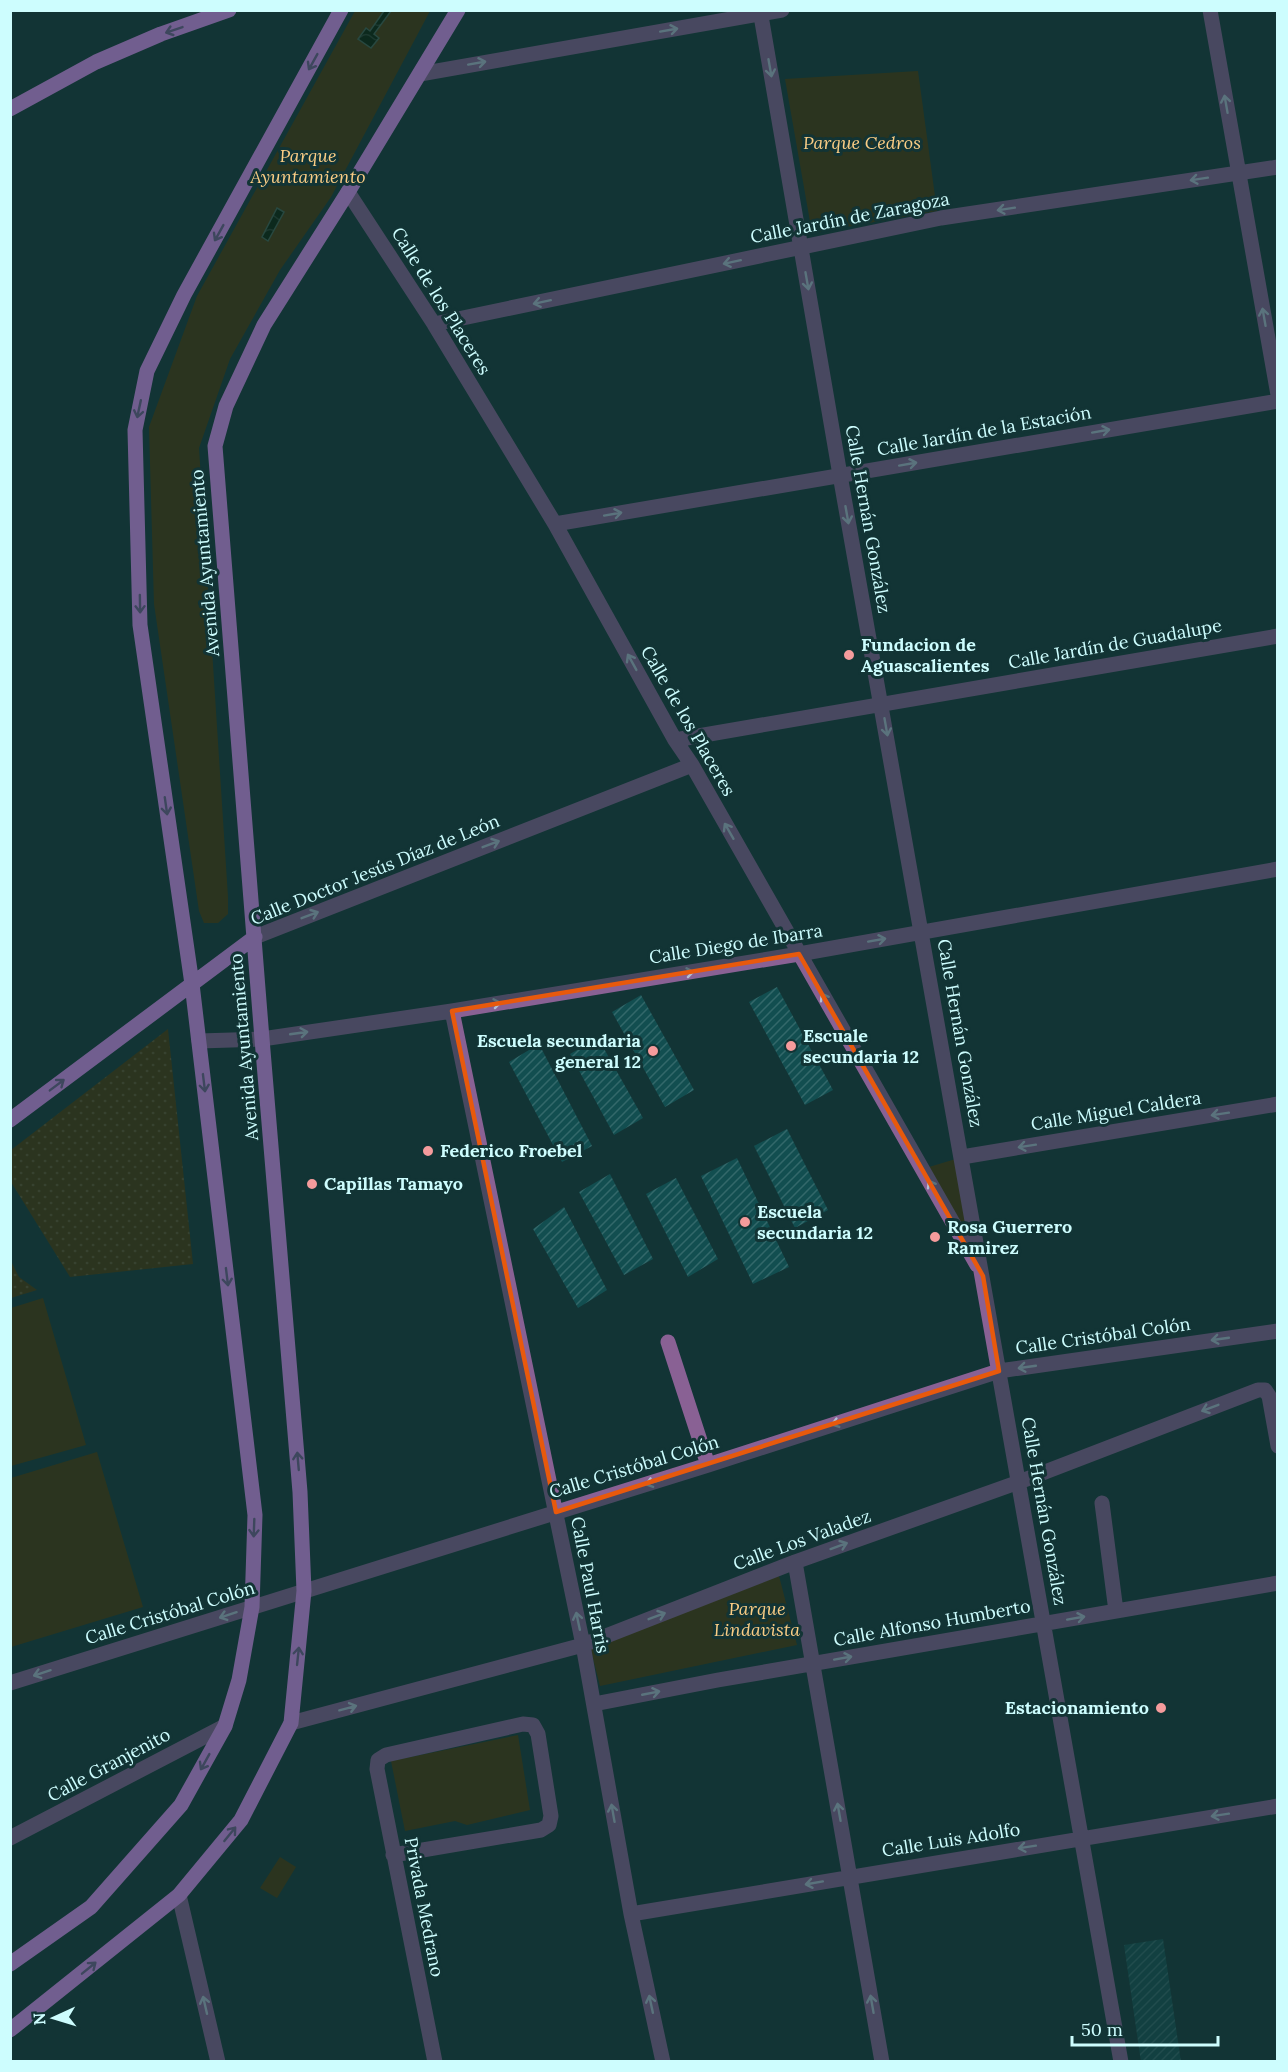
<svg xmlns="http://www.w3.org/2000/svg" width="1288" height="2072" font-family="Lora,serif">
	<style>
		.grass { fill: url(#grass-dots) }
		.green { fill: #4b3405 }
		.water { fill: url(#water-waves); stroke: #425f4e; stroke-width: 1.5 }
		.building { fill: url(#building-hatch) }
		.lines { fill: none; stroke-linecap: round; stroke-linejoin: round }
		.minor { stroke: #896194; stroke-width: 15 }
		.major { stroke: #e590fc; stroke-width: 15 }
		.oneway { stroke: #715d8f }
		.oneway2 { stroke: #b2bfd4 }
		.marked { fill: none; stroke: #e8590c; stroke-width: 4.5; stroke-linejoin: round }
		.poi-dot { fill: #f59b9c; stroke: #123435; stroke-width: 2 }
		.labels { text-anchor: middle; stroke-width: 6; stroke-linejoin: round; paint-order: stroke }
		.park-label { font-size: 18px; font-style: italic; fill: #facd85; stroke: #123435 }
		.street-label { font-size: 18px; fill: #cdfdfe; stroke: #123435 }
		.poi-label { font-size: 18px; font-weight: bold; fill: #cdfdfe; stroke: #123435; text-anchor: start }
	</style>
	<defs>
		<pattern id="grass-dots" width="8" height="8" patternUnits="userSpaceOnUse" patternTransform="scale(1.5)"><rect width="8" height="8" fill="#4b3405"/><path d="M2 2h.1M6 6h.1" fill="none" stroke="#64522a" stroke-width="1.8" stroke-linecap="round"/></pattern>
		<pattern id="water-waves" width="16" height="10" patternUnits="userSpaceOnUse" patternTransform="scale(1.5)"><rect width="16" height="10" fill="#061b02"/><path d="M0 5q4-4 8 0t8 0" fill="none" stroke="#293d28"/></pattern>
		<pattern id="building-hatch" width="6" height="6" patternUnits="userSpaceOnUse" patternTransform="scale(1.5)"><rect width="6" height="6" fill="#124e50"/><path d="M-1 1l2-2M0 6l6-6M5 7l2-2" fill="none" stroke="#33686a"/></pattern>
	</defs>
	<rect width="100%" height="100%" fill="#123435"/>
	<path class="grass" d="M168,1029L193,1264L70,1277L11,1182V1150Z
		M10,1259L19,1277L37,1290L11,1298Z"/>
	<path class="green" d="M355,11H430L331,197L280,270L230,359L199,448L228,897V914L218,923H204L199,911L154,604L149,427L197,296Z
		M918,71L937,211L812,233L785,79Z
		M959,1158L979,1265L929,1167Z
		M43,1298L86,1445L11,1466V1308Z
		M97,1452L143,1607L11,1647V1478Z
		M779,1576L797,1645L600,1686L590,1647Z
		M518,1735L530,1810L467,1825L455,1821L405,1831L391,1761Z
		M280,1857L296,1867L277,1898L260,1888Z"/>
	<path class="water" d="M384,11H391L374,34L379,38L371,48L358,39L366,28L370,31Z
		M277,208L284,212L268,241L262,237Z"/>
	<path class="building" d="M777,987L833,1090L805,1105L749,1002Z
		M641,995L694,1090L665,1107L612,1012Z
		M598,1038L643,1118L614,1135L570,1054Z
		M539,1044L592,1146L562,1162L509,1062Z
		M787,1129L828,1210L795,1228L754,1146Z
		M737,1158L789,1267L753,1284L701,1176Z
		M610,1174L653,1259L624,1275L579,1192Z
		M676,1178L718,1259L688,1277L646,1194Z
		M564,1207L607,1290L578,1308L533,1229Z
		M1163,1939L1181,2062H1141L1124,1945Z"/>
	<g class="lines">
		<path class="minor" d="M760,10L840,475L1121,2062
			M1210,10L1278,395
			M420,74L782,10
			M348,192L434,324L555,524L675,740L692,765L977,1265
			M434,324L941,218L1278,167
			M555,524L1278,401
			M675,740L1278,636
			M255,937L692,765
			M452,1011L583,1645L631,1914L663,2062
			M199,1041L262,1039L452,1011L799,954L1278,869
			M962,1157L1278,1104
			M668,1342L708,1465
			M1102,1503L1116,1611
			M795,1562L882,2062
			M10,1683L708,1465L999,1371L1278,1331
			M594,1704L718,1680L1278,1583
			M291,1723L583,1645L795,1562L1019,1482L1258,1390H1265L1269,1396L1278,1446
			M10,1838L225,1726
			M393,1855L541,1830L549,1825L551,1816L538,1734L533,1725L523,1724L386,1755L378,1760L377,1769L435,2062
			M179,1895L218,2062
			M631,1914L1278,1806"/>
		<path class="major" d="M10,109L96,62L161,34L229,10
			M10,1120L255,937
			M10,1964L91,1907L181,1805L225,1726L239,1680L252,1607L255,1515L192,984L140,625L135,430L147,371L184,295L341,10
			M10,2030L179,1895L241,1820L291,1723L304,1591L300,1492L262,1039L215,446L226,406L264,325L348,192L458,10"/>
	</g>
	<defs><path id="oneway-shaft" d="M-6 0H5M1.5-3L5.5 0L1.5 3" fill="none" stroke-width="1.6" stroke-linecap="round" stroke-linejoin="round" transform="scale(1.5)"/></defs>
	<g class="oneway">
		<use href="#oneway-shaft" transform="translate(174 30) rotate(161)"/>
		<use href="#oneway-shaft" transform="translate(313 62) rotate(119)"/>
		<use href="#oneway-shaft" transform="translate(219 233) rotate(119)"/>
		<use href="#oneway-shaft" transform="translate(139 409) rotate(102)"/>
		<use href="#oneway-shaft" transform="translate(140 604) rotate(89)"/>
		<use href="#oneway-shaft" transform="translate(166 806) rotate(82)"/>
		<use href="#oneway-shaft" transform="translate(204 1083) rotate(83)"/>
		<use href="#oneway-shaft" transform="translate(57 1085) rotate(-37)"/>
		<use href="#oneway-shaft" transform="translate(227 1277) rotate(83)"/>
		<use href="#oneway-shaft" transform="translate(298 1461) rotate(-95)"/>
		<use href="#oneway-shaft" transform="translate(254 1528) rotate(92)"/>
		<use href="#oneway-shaft" transform="translate(298 1656) rotate(-84)"/>
		<use href="#oneway-shaft" transform="translate(205 1762) rotate(119)"/>
		<use href="#oneway-shaft" transform="translate(230 1834) rotate(-51)"/>
		<use href="#oneway-shaft" transform="translate(89 1968) rotate(-39)"/>
	</g>
	<g class="oneway2">
		<use href="#oneway-shaft" transform="translate(669 30) rotate(-10)"/>
		<use href="#oneway-shaft" transform="translate(477 63) rotate(-10)"/>
		<use href="#oneway-shaft" transform="translate(770 68) rotate(80)"/>
		<use href="#oneway-shaft" transform="translate(1226 104) rotate(-100)"/>
		<use href="#oneway-shaft" transform="translate(1199 179) rotate(171)"/>
		<use href="#oneway-shaft" transform="translate(1006 209) rotate(171)"/>
		<use href="#oneway-shaft" transform="translate(732 262) rotate(168)"/>
		<use href="#oneway-shaft" transform="translate(807 281) rotate(80)"/>
		<use href="#oneway-shaft" transform="translate(542 302) rotate(168)"/>
		<use href="#oneway-shaft" transform="translate(1264 317) rotate(-100)"/>
		<use href="#oneway-shaft" transform="translate(1101 431) rotate(-10)"/>
		<use href="#oneway-shaft" transform="translate(908 464) rotate(-10)"/>
		<use href="#oneway-shaft" transform="translate(613 514) rotate(-10)"/>
		<use href="#oneway-shaft" transform="translate(847 515) rotate(80)"/>
		<use href="#oneway-shaft" transform="translate(632 662) rotate(-119)"/>
		<use href="#oneway-shaft" transform="translate(886 727) rotate(80)"/>
		<use href="#oneway-shaft" transform="translate(729 831) rotate(-120)"/>
		<use href="#oneway-shaft" transform="translate(491 844) rotate(-21)"/>
		<use href="#oneway-shaft" transform="translate(310 915) rotate(-21)"/>
		<use href="#oneway-shaft" transform="translate(877 940) rotate(-10)"/>
		<use href="#oneway-shaft" transform="translate(685 973) rotate(-9)"/>
		<use href="#oneway-shaft" transform="translate(826 1001) rotate(-120)"/>
		<use href="#oneway-shaft" transform="translate(492 1004) rotate(-9)"/>
		<use href="#oneway-shaft" transform="translate(299 1033) rotate(-8)"/>
		<use href="#oneway-shaft" transform="translate(1220 1114) rotate(171)"/>
		<use href="#oneway-shaft" transform="translate(1027 1146) rotate(171)"/>
		<use href="#oneway-shaft" transform="translate(933 1188) rotate(-120)"/>
		<use href="#oneway-shaft" transform="translate(1220 1339) rotate(172)"/>
		<use href="#oneway-shaft" transform="translate(1027 1367) rotate(172)"/>
		<use href="#oneway-shaft" transform="translate(1210 1408) rotate(159)"/>
		<use href="#oneway-shaft" transform="translate(840 1422) rotate(162)"/>
		<use href="#oneway-shaft" transform="translate(654 1482) rotate(163)"/>
		<use href="#oneway-shaft" transform="translate(839 1546) rotate(-20)"/>
		<use href="#oneway-shaft" transform="translate(228 1615) rotate(162)"/>
		<use href="#oneway-shaft" transform="translate(657 1616) rotate(-21)"/>
		<use href="#oneway-shaft" transform="translate(1076 1618) rotate(-10)"/>
		<use href="#oneway-shaft" transform="translate(578 1621) rotate(-102)"/>
		<use href="#oneway-shaft" transform="translate(843 1658) rotate(-10)"/>
		<use href="#oneway-shaft" transform="translate(42 1673) rotate(162)"/>
		<use href="#oneway-shaft" transform="translate(651 1693) rotate(-11)"/>
		<use href="#oneway-shaft" transform="translate(348 1708) rotate(-15)"/>
		<use href="#oneway-shaft" transform="translate(839 1812) rotate(-100)"/>
		<use href="#oneway-shaft" transform="translate(613 1813) rotate(-100)"/>
		<use href="#oneway-shaft" transform="translate(1220 1815) rotate(171)"/>
		<use href="#oneway-shaft" transform="translate(1027 1847) rotate(171)"/>
		<use href="#oneway-shaft" transform="translate(814 1883) rotate(170)"/>
		<use href="#oneway-shaft" transform="translate(651 2004) rotate(-102)"/>
		<use href="#oneway-shaft" transform="translate(872 2004) rotate(-100)"/>
		<use href="#oneway-shaft" transform="translate(205 2005) rotate(-103)"/>
	</g>
	<path d="M0 0H1288V2072H0ZM799,954L983,1276L999,1371L556,1512L452,1011Z" fill="#123435" fill-opacity=".55" fill-rule="evenodd"/>
	<path class="marked" d="M799,954L983,1276L999,1371L556,1512L452,1011Z"/>
	<g class="poi-dot">
		<circle cx="849" cy="655" r="6"/>
		<circle cx="791" cy="1046" r="6"/>
		<circle cx="653" cy="1051" r="6"/>
		<circle cx="428" cy="1151" r="6"/>
		<circle cx="312" cy="1184" r="6"/>
		<circle cx="745" cy="1222" r="6"/>
		<circle cx="935" cy="1237" r="6"/>
		<circle cx="1161" cy="1708" r="6"/>
	</g>
	<g class="labels">
		<g class="park-label">
			<text x="862" y="149">Parque Cedros</text>
			<text x="308" y="162">Parque<tspan x="308" dy="21">Ayuntamiento</tspan></text>
			<text x="757" y="1615">Parque<tspan x="757" dy="21">Lindavista</tspan></text>
		</g>
		<g class="street-label">
			<text transform="translate(850 218) rotate(-11)" y="6">Calle Jardín de Zaragoza</text>
			<text transform="translate(441 301) rotate(58)" y="6">Calle de los Placeres</text>
			<text transform="translate(984 431) rotate(-10)" y="6">Calle Jardín de la Estación</text>
			<text transform="translate(868 519) rotate(80)" y="6">Calle Hernán González</text>
			<text transform="translate(205 563) rotate(-95)" y="6">Avenida Ayuntamiento</text>
			<text transform="translate(1115 644) rotate(-10)" y="6">Calle Jardín de Guadalupe</text>
			<text transform="translate(688 721) rotate(60)" y="6">Calle de los Placeres</text>
			<text transform="translate(375 870) rotate(-22)" y="6">Calle Doctor Jesús Díaz de León</text>
			<text transform="translate(736 944) rotate(-9)" y="6">Calle Diego de Ibarra</text>
			<text transform="translate(960 1033) rotate(80)" y="6">Calle Hernán González</text>
			<text transform="translate(244 1047) rotate(-95)" y="6">Avenida Ayuntamiento</text>
			<text transform="translate(1116 1111) rotate(-9)" y="6">Calle Miguel Caldera</text>
			<text transform="translate(1103 1336) rotate(-8)" y="6">Calle Cristóbal Colón</text>
			<text transform="translate(634 1467) rotate(-17)" y="6">Calle Cristóbal Colón</text>
			<text transform="translate(1044 1511) rotate(80)" y="6">Calle Hernán González</text>
			<text transform="translate(802 1540) rotate(-20)" y="6">Calle Los Valadez</text>
			<text transform="translate(590 1585) rotate(79)" y="6">Calle Paul Harris</text>
			<text transform="translate(170 1613) rotate(-17)" y="6">Calle Cristóbal Colón</text>
			<text transform="translate(932 1623) rotate(-10)" y="6">Calle Alfonso Humberto</text>
			<text transform="translate(109 1765) rotate(-28)" y="6">Calle Granjenito</text>
			<text transform="translate(951 1840) rotate(-9)" y="6">Calle Luis Adolfo</text>
			<text transform="translate(424 1907) rotate(79)" y="6">Privada Medrano</text>
		</g>
		<g class="poi-label">
			<text x="861" y="651">Fundacion de<tspan x="861" dy="21">Aguascalientes</tspan></text>
			<text x="803" y="1042">Escuale<tspan x="803" dy="21">secundaria 12</tspan></text>
			<text x="641" y="1047" text-anchor="end">Escuela secundaria<tspan x="641" dy="21">general 12</tspan></text>
			<text x="440" y="1157">Federico Froebel</text>
			<text x="324" y="1190">Capillas Tamayo</text>
			<text x="757" y="1218">Escuela<tspan x="757" dy="21">secundaria 12</tspan></text>
			<text x="947" y="1233">Rosa Guerrero<tspan x="947" dy="21">Ramirez</tspan></text>
			<text x="1149" y="1714" text-anchor="end">Estacionamiento</text>
		</g>
	</g>
	<rect width="1288" height="2072" fill="none" stroke="#cdfdfe" stroke-width="24"/>
	<g transform="translate(54 2018) rotate(266)" stroke="#123435" stroke-width="4.5" paint-order="stroke">
	<path d="M0-4.5L10 22L0 15L-10 22Z" fill="#cdfdfe"/>
	<text y="-9" font-size="16" font-weight="bold" text-anchor="middle" fill="#cdfdfe">N</text>
	</g>
	<path d="M1072 2036v9h146v-9" fill="none" stroke="#cdfdfe" stroke-width="3"/>
	<text x="1081" y="2036" font-size="18" fill="#cdfdfe" stroke="#123435" stroke-width="4.5" paint-order="stroke">50 m</text>
</svg>
